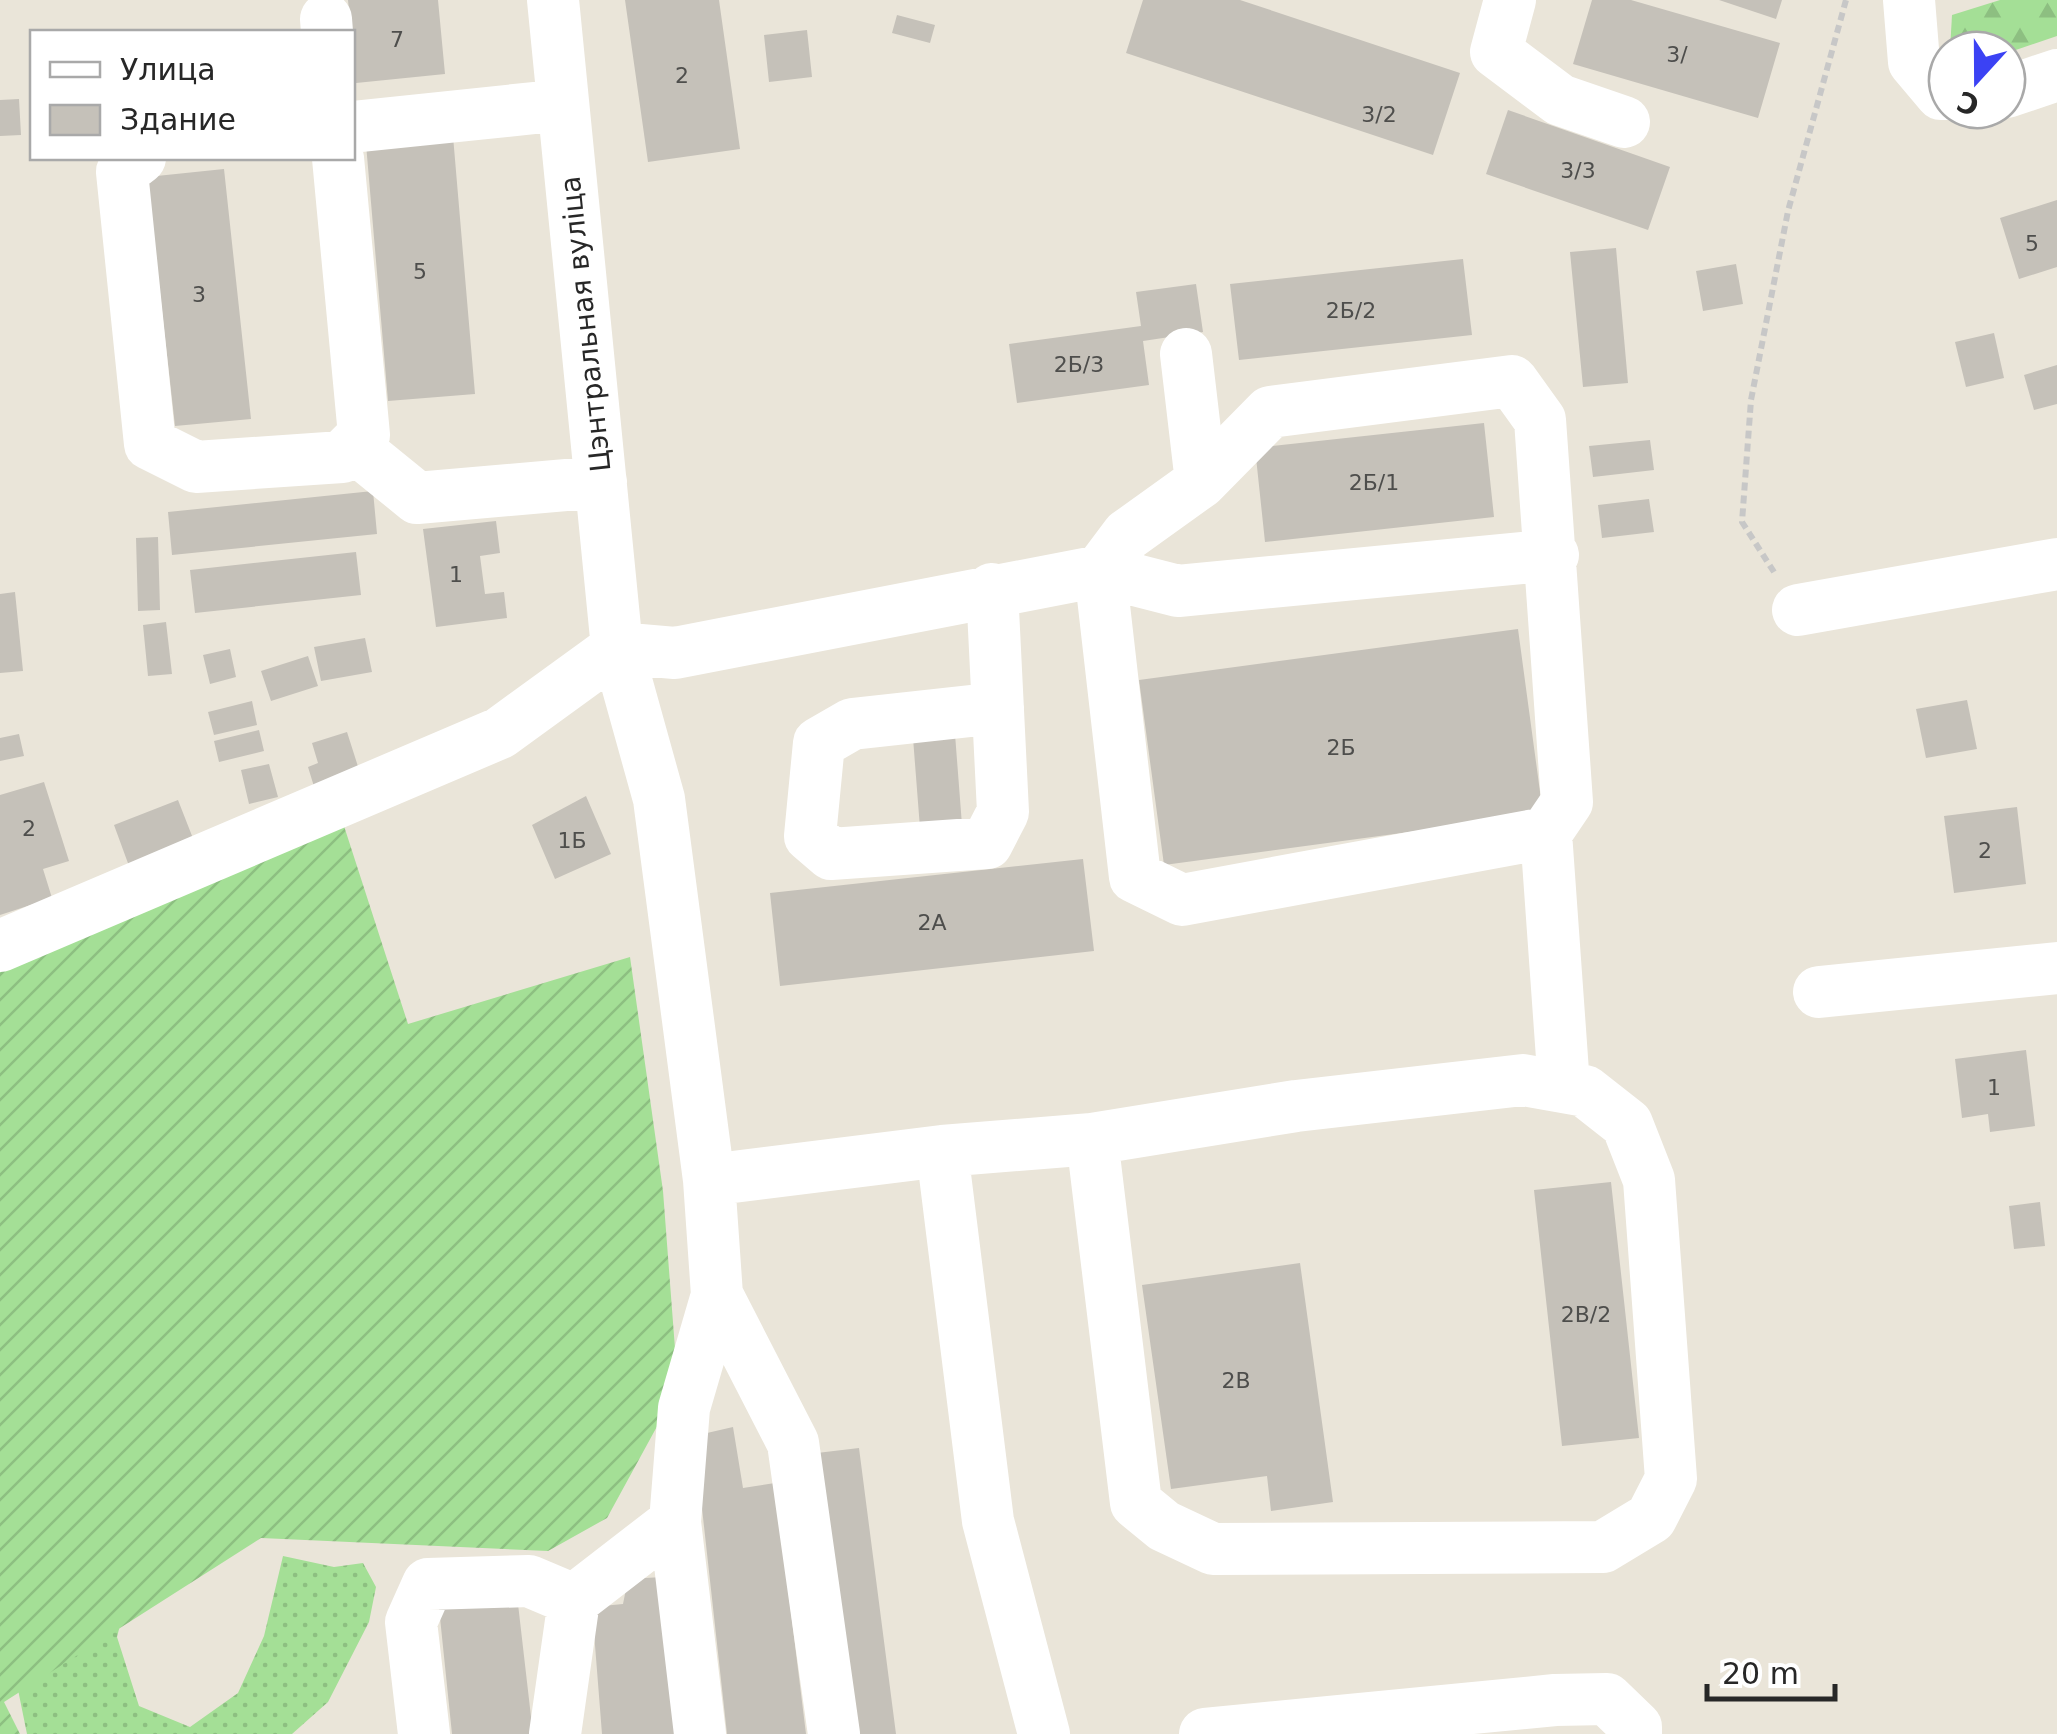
<svg xmlns="http://www.w3.org/2000/svg" width="2057" height="1734" font-family="'DejaVu Sans',sans-serif">
	<style>
		.grass { fill: url(#grass-dots) }
		.forest { fill: url(#forest-firs) }
		.garden { fill: url(#garden-furrows) }
		.building { fill: #c5c1b9 }
		.lines { fill: none; stroke-linecap: round; stroke-linejoin: round }
		.path { stroke: #c7c7c7; stroke-width: 6; stroke-dasharray: 8 5; stroke-linecap: butt }
		.minor { stroke: #fff; stroke-width: 52 }
		.labels { text-anchor: middle; stroke-width: 8; stroke-linejoin: round; paint-order: stroke }
		.number-label { font-size: 22px; fill: #4e4e4c }
		.street-label { font-size: 28px; fill: #272727; stroke: #fff }
	</style>
	<defs>
		<pattern id="grass-dots" width="8" height="8" patternUnits="userSpaceOnUse" patternTransform="scale(2.5)"><rect width="8" height="8" fill="#a4df96"/><path d="M2 2h.1M6 6h.1" fill="none" stroke="#8dbf81" stroke-width="1.8" stroke-linecap="round"/></pattern>
		<pattern id="forest-firs" width="22" height="20" patternUnits="userSpaceOnUse" patternTransform="scale(2.5)"><rect width="22" height="20" fill="#a4df96"/><path d="M5 1l3.5 6h-7zM16 11l3.5 6h-7z" fill="#8dbf81"/></pattern>
		<pattern id="garden-furrows" width="10" height="10" patternUnits="userSpaceOnUse" patternTransform="scale(2.5)"><rect width="10" height="10" fill="#a4df96"/><path d="M-1 1l2-2M0 10L10 0M9 11l2-2" fill="none" stroke="#8dbf81"/></pattern>
	</defs>
	<rect width="100%" height="100%" fill="#eae5d9"/>
	<path class="grass" d="M0,1400L130,1586L117,1637L139,1706L190,1727L238,1693L264,1636L283,1556L334,1567L363,1563L376,1587L369,1622L328,1702L292,1734H27L14,1670Z"/>
	<path class="forest" d="M2000,0H2057V36L2007,53L1950,50L1952,15Z"/>
	<path class="garden" d="M344,826L408,1024L630,957L663,1191L678,1388L607,1518L548,1551L261,1538L4,1702L20,1734H0V969Z"/>
	<path class="building" d="M348,0H438L445,74L356,83Z
		M625,0H719L740,149L648,162Z
		M1143,0H1240L1460,73L1433,155L1126,53Z
		M1592,0H1631L1780,43L1758,118L1573,64Z
		M1719,0H1782L1776,19Z
		M897,15L935,25L930,43L892,33Z
		M807,30L812,77L769,82L764,35Z
		M19,99L21,135L0,136V100Z
		M1508,110L1670,167L1648,230L1486,174Z
		M453,136L475,394L388,401L366,144Z
		M224,169L251,419L175,426L147,177Z
		M2057,200V267L2019,279L2000,218Z
		M1616,248L1628,383L1583,387L1570,252Z
		M1463,259L1472,335L1239,360L1230,284Z
		M1736,264L1743,304L1703,311L1696,271Z
		M1196,284L1203,332L1143,341L1149,385L1017,403L1009,344L1141,326L1136,292Z
		M1994,333L2004,378L1966,387L1955,342Z
		M2057,365V404L2034,410L2024,375Z
		M1484,423L1494,517L1265,542L1255,448Z
		M1650,440L1654,470L1593,477L1589,446Z
		M373,491L377,534L172,555L168,512Z
		M1649,499L1654,532L1602,538L1598,505Z
		M496,521L500,553L480,556L485,594L504,592L507,618L436,627L423,529Z
		M158,537L160,610L138,611L136,538Z
		M356,552L361,595L195,613L190,570Z
		M15,592L23,671L0,673V594Z
		M166,622L172,674L148,676L143,625Z
		M1518,629L1543,814L1164,865L1139,680Z
		M365,638L372,672L321,681L314,647Z
		M230,649L236,677L210,684L203,655Z
		M308,656L318,686L271,701L261,671Z
		M1967,700L1977,749L1926,758L1916,709Z
		M252,701L257,725L214,735L208,712Z
		M259,730L264,751L219,762L214,741Z
		M347,732L362,779L316,793L308,767L318,763L312,743Z
		M19,734L24,756L0,761V738Z
		M955,734L962,825L920,828L913,738Z
		M269,764L278,797L249,804L241,770Z
		M44,782L69,861L43,869L52,898L0,915V795Z
		M586,796L611,854L555,879L532,825Z
		M178,800L194,841L129,866L114,825Z
		M2017,807L2026,884L1954,893L1944,816Z
		M1083,859L1094,951L780,986L770,893Z
		M2026,1050L2035,1126L1990,1132L1988,1114L1962,1118L1955,1059Z
		M1611,1182L1639,1438L1562,1446L1534,1190Z
		M2040,1202L2045,1246L2014,1249L2009,1206Z
		M1300,1263L1333,1502L1271,1511L1267,1476L1171,1489L1142,1285Z
		M733,1427L743,1488L775,1483L806,1734H727L694,1436Z
		M859,1448L896,1734H852L817,1453Z
		M663,1577L680,1734H602L592,1607L623,1604L628,1579Z
		M518,1604L533,1734H452L439,1608Z"/>
	<g class="lines">
		<path class="path" d="M1774,572L1742,522L1751,400L1788,211L1846,0"/>
		<path class="minor" d="M553,0L617,648L659,799L709,1180L717,1295L793,1443L834,1734
			M1510,0L1496,52L1560,100L1624,122
			M1909,0L1914,62L1941,94H1947
			M326,19L327,32
			M2007,92L2057,75
			M352,127L563,105
			M140,158L122,172L150,444L196,467L342,457L364,435L338,158
			M1186,354L1201,482
			M1512,381L1540,420L1567,802L1546,833L1182,900L1135,877L1100,571L1127,535L1201,482L1270,412Z
			M353,446L417,498L601,482
			M992,589L1003,812L987,843L831,854L810,836L819,743L852,724L998,708
			M1798,610L2057,564
			M1546,833L1564,1086
			M0,946L500,733L617,648L675,653L1100,571L1178,591L1553,555
			M1819,992L2057,968
			M942,1151L988,1521L1044,1734
			M709,1180L942,1151L1092,1139L1136,1503L1164,1526L1213,1549L1603,1547L1651,1518L1671,1479L1649,1180L1627,1124L1585,1091L1523,1080L1296,1106L1092,1139
			M424,1734L411,1622L428,1584L529,1581L574,1600
			M555,1734L574,1600L675,1522
			M700,1734L675,1522L684,1408L717,1295
			M1205,1734L1555,1700L1607,1699L1636,1727V1734"/>
	</g>
	<g class="labels">
		<g class="number-label">
			<text x="397" y="47">7</text>
			<text x="1677" y="62">3/</text>
			<text x="682" y="83">2</text>
			<text x="1379" y="122">3/2</text>
			<text x="1578" y="178">3/3</text>
			<text x="2032" y="251">5</text>
			<text x="420" y="279">5</text>
			<text x="199" y="302">3</text>
			<text x="1351" y="318">2Б/2</text>
			<text x="1079" y="372">2Б/3</text>
			<text x="1374" y="490">2Б/1</text>
			<text x="456" y="582">1</text>
			<text x="1341" y="755">2Б</text>
			<text x="29" y="836">2</text>
			<text x="572" y="848">1Б</text>
			<text x="1985" y="858">2</text>
			<text x="932" y="930">2А</text>
			<text x="1994" y="1095">1</text>
			<text x="1586" y="1322">2В/2</text>
			<text x="1236" y="1388">2В</text>
		</g>
		<g class="street-label">
			<text transform="translate(585 324) rotate(-96)" y="10">Цэнтральная вуліца</text>
		</g>
	</g>
	<rect x="30" y="30" width="325" height="130" fill="#ffffff" stroke="#a9a9a9" stroke-width="2.5"/>
	<rect x="50" y="62" width="50" height="15" fill="#ffffff" stroke="#a9a9a9" stroke-width="2.5"/>
	<text x="120" y="80" font-size="30" fill="#272727">Улица</text>
	<rect x="50" y="105" width="50" height="30" fill="#c5c1b9" stroke="#a9a9a9" stroke-width="2.5"/>
	<text x="120" y="130" font-size="30" fill="#272727">Здание</text>
	<g transform="translate(1977 80) rotate(201)"><circle r="48" fill="#ffffff" stroke="#a9a9a9" stroke-width="2.5"/>
	<path d="M0-8L18 38L0 25L-18 38Z" fill="#3b42f4"/>
	<text y="-15" font-size="28" font-weight="bold" text-anchor="middle" fill="#272727">С</text>
	</g>
	<path d="M1707 1684v15h128v-15" fill="none" stroke="#272727" stroke-width="5"/>
	<text x="1722" y="1684" font-size="30" fill="#272727" stroke="#ffffff" stroke-width="8" paint-order="stroke">20 m</text>
</svg>
